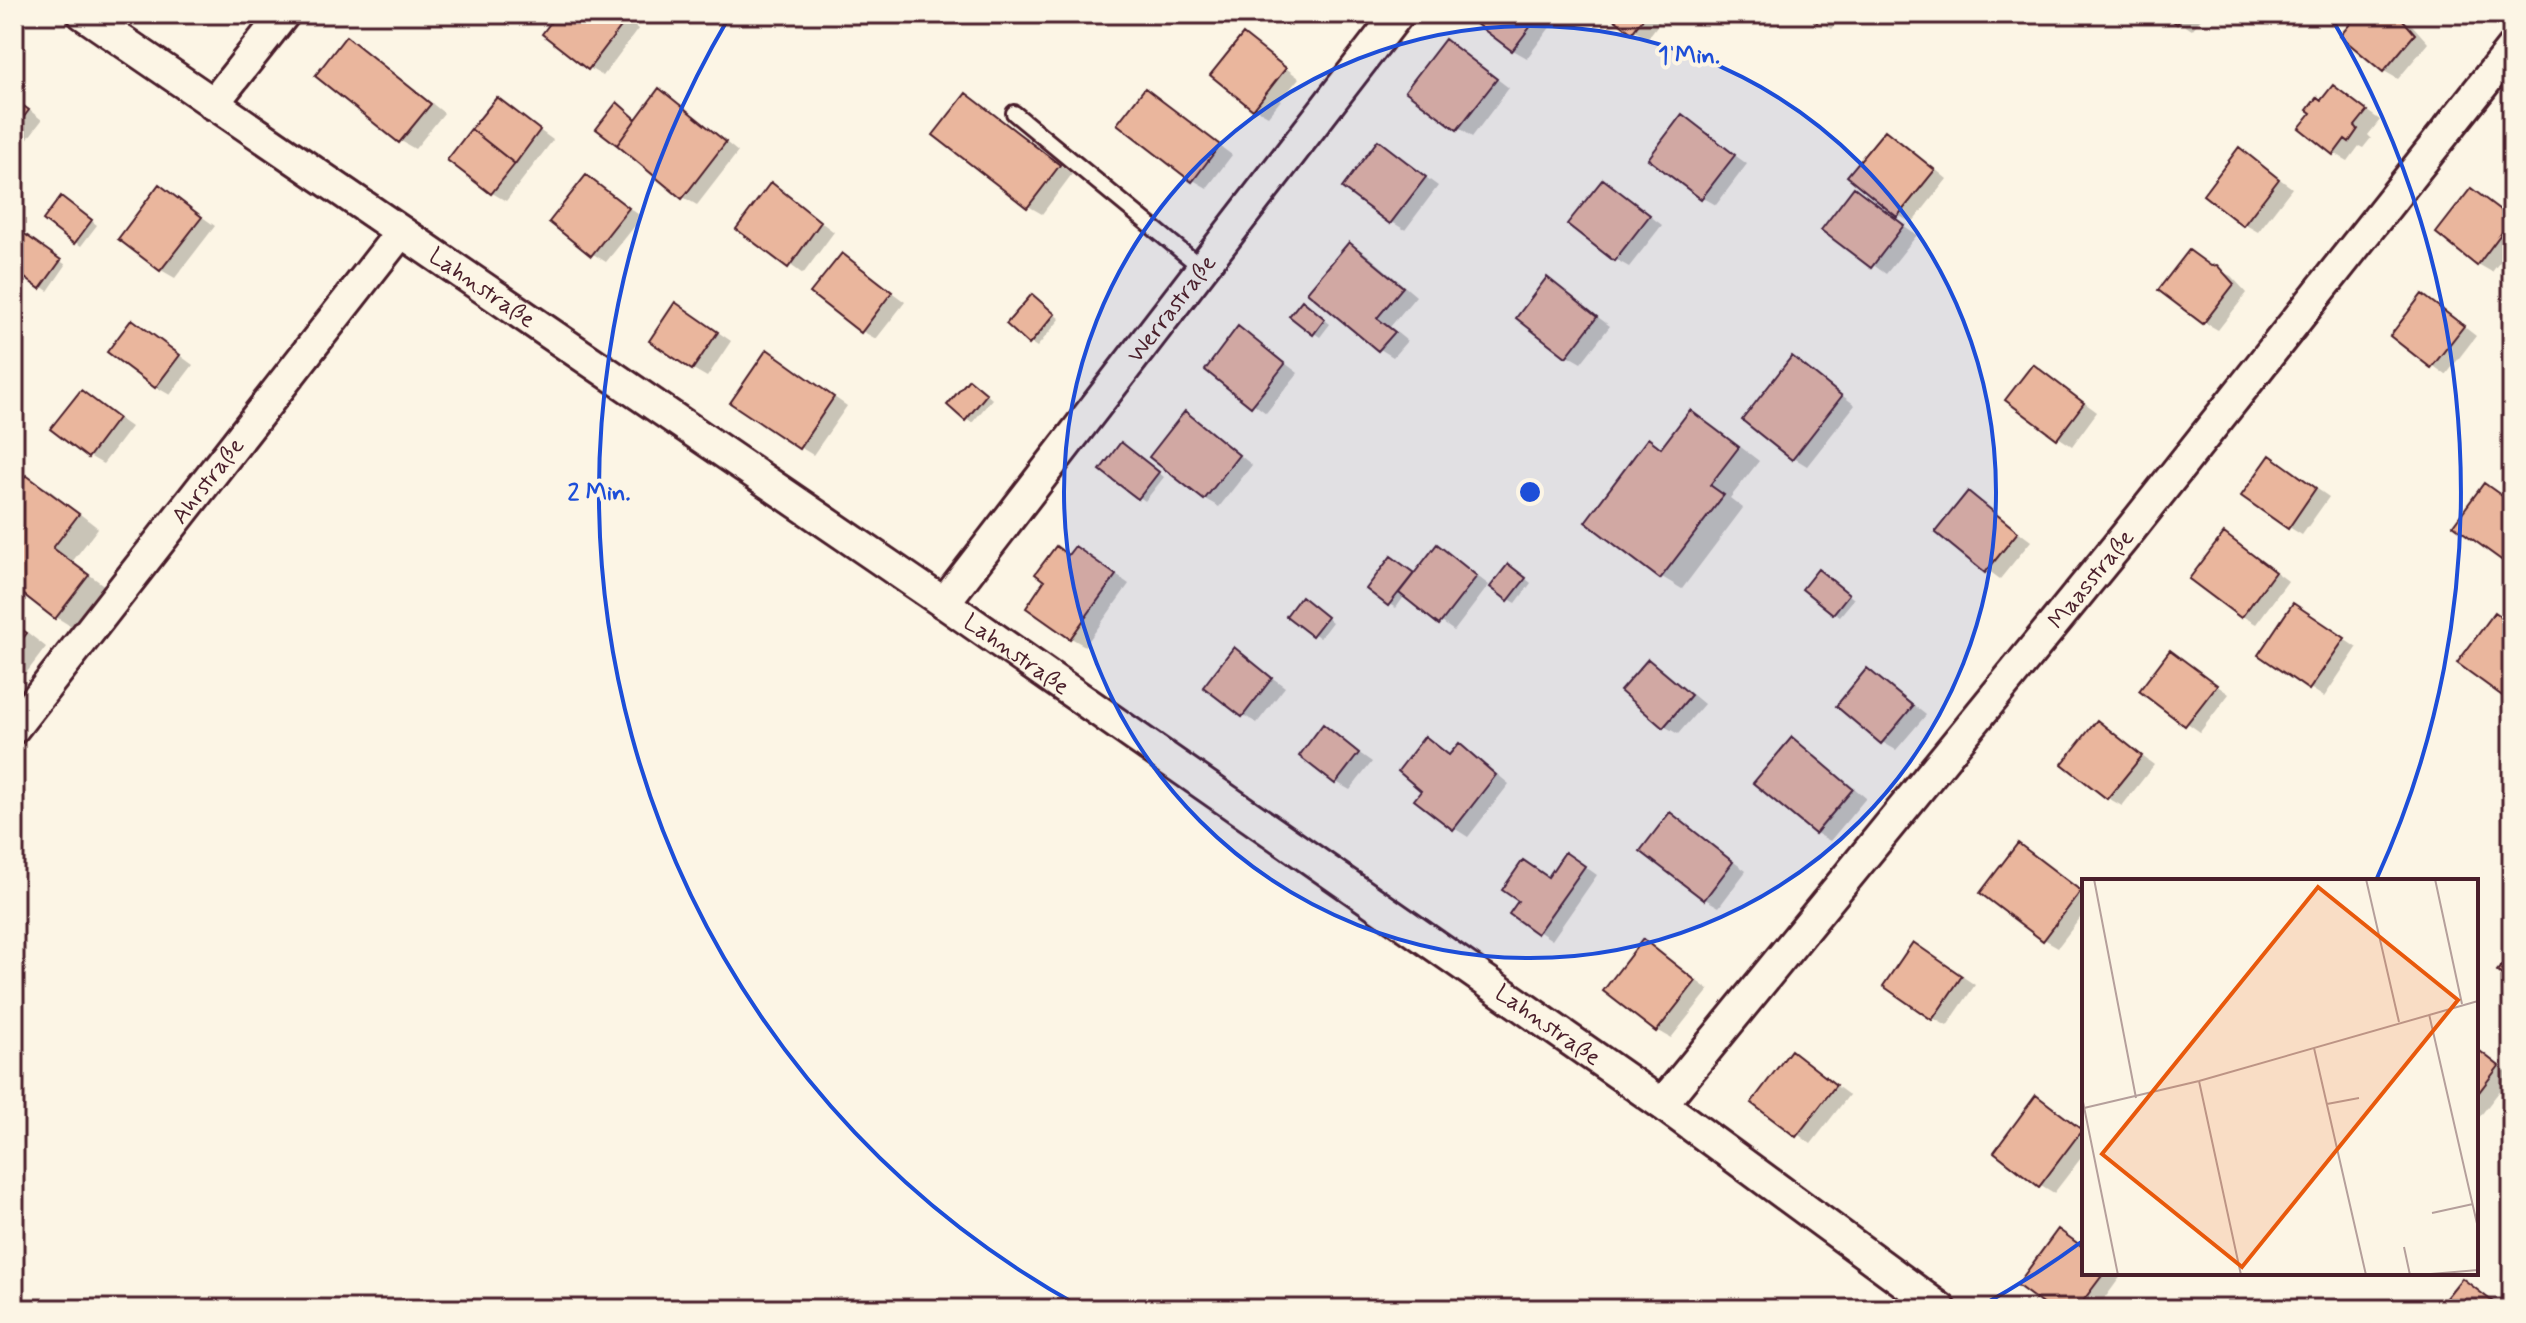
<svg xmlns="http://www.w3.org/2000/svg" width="2526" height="1323" font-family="Mynerve,sans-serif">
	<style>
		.shadow { fill: #0003 }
		.building { fill: #eab69d; stroke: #4a1f2b; stroke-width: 2 }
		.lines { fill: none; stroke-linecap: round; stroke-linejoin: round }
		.service-casing { stroke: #4a1f2b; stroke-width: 20 }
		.minor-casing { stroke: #4a1f2b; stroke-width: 36 }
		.service { stroke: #fcf5e5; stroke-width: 14 }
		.minor { stroke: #fcf5e5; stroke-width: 30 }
		.ring { fill: none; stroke: #1d4ed8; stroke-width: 4 }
		.labels { text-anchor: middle; stroke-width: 8; stroke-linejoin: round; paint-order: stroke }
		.street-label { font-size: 24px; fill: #4a1f2b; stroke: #fcf5e5 }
		.inset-road { fill: none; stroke: #b59f9b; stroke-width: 2 }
		.view { fill: #e8590c; fill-opacity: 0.15; stroke: #e8590c; stroke-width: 4 }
		.inset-edge { fill: none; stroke: #4a1f2b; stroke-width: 4 }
		.centre { fill: #1d4ed8; stroke: #fcf5e5; stroke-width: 4 }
		.ring-label { font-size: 24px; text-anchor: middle; font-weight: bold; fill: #1d4ed8; stroke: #fcf5e5; stroke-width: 8; stroke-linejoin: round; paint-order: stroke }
	</style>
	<rect width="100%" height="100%" fill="#fcf5e5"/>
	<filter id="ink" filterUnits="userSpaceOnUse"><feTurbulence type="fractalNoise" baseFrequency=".0125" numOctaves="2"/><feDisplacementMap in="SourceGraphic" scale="16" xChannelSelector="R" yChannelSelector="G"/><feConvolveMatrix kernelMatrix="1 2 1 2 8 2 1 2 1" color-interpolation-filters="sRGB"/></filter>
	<g filter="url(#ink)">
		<path class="shadow" d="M559,14H618L638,29L603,76L589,68Z
			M1472,14H1551L1557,18L1527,58L1513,50Z
			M1610,14H1666L1647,39Z
			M1810,14H1844L1832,29Z
			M2167,14H2205L2192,30Z
			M2361,14H2393L2412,25L2428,43L2398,79L2384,71Z
			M1244,36L1299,78L1268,116L1254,108Z
			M347,39L361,47L444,113L415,149L401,141L318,75Z
			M1459,50L1509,88L1472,137L1408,90Z
			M2333,87L2380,120L2368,135L2371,138L2363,148L2359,146L2348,161L2334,153L2314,113Z
			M660,91L673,99L738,152L697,205L683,197L618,143L624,108L638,120Z
			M1145,91L1232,155L1207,188L1193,180Z
			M967,95L1072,174L1042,214L1028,206Z
			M14,98L42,120L19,150L14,147Z
			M498,100L553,140L506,201L492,193Z
			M1682,117L1747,164L1716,205L1702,197Z
			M1886,132L1900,140L1947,179L1912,223L1898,215Z
			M1379,143L1438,186L1405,230L1392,222Z
			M2240,150L2292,188L2258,232L2244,224Z
			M587,178L642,217L606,262L593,254Z
			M1603,181L1662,225L1629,267L1615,259Z
			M772,185L834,232L803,274L739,228Z
			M160,187L215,226L175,278L161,270Z
			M1855,190L1917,235L1886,274L1824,230Z
			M2472,190L2512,218V246L2492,272L2478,264Z
			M68,203L97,225L81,246L75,242Z
			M26,236L66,265L48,291L14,268V240Z
			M1350,244L1364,252L1416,296L1390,327L1407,341L1393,357L1380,349Z
			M842,256L905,302L876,339L862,331Z
			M2213,268L2231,276L2247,293L2218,330L2204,322Z
			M1548,280L1610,326L1581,363L1567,355Z
			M1039,301L1060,319L1037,347L1031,343Z
			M2436,305L2476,336L2446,375L2393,336Z
			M1308,306L1330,324L1320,337L1314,333Z
			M690,313L731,341L707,377L693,369Z
			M132,321L193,365L170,395L156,387Z
			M1239,328L1298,373L1266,413L1208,369Z
			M1792,358L1855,405L1807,466L1794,458Z
			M781,360L847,406L813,455L800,447Z
			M2047,375L2097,412L2072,446L2058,437Z
			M976,385L992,399L972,423L966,419Z
			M81,392L131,427L103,464L89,456Z
			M1691,413L1712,425L1759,461L1730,498L1743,508L1682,589L1662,577L1587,522L1649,440L1663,449Z
			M1185,414L1199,422L1252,465L1219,507L1205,499Z
			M1127,448L1164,477L1145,501L1103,470Z
			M2284,466L2329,497L2302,535L2289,527Z
			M27,477L48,489L98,528L72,562L109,589L77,630L56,617L14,585V494Z
			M2485,485L2512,503V566L2456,525Z
			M1968,494L2031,541L2000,579L1937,532Z
			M2238,544L2288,581L2256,624L2242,616Z
			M1438,546L1489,585L1454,631L1405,595L1396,608L1389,604L1398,562L1415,575Z
			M1069,556H1089L1129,584L1085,646L1071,638Z
			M1515,570L1531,583L1516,603L1509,599Z
			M1825,575L1854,599L1840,616L1834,612Z
			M1307,602L1332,622L1320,638L1288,615Z
			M2307,614L2357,648L2324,697L2260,655Z
			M14,622L46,647L14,689Z
			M1234,650L1285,687L1257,723L1243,715Z
			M2170,653L2229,694L2200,732L2142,691Z
			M1648,661L1662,669L1704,704L1678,734L1664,726Z
			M1868,671L1881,679L1926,715L1896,750L1882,742Z
			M2097,722L2154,765L2122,806L2108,798Z
			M1323,727L1372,762L1350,790L1336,782Z
			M1425,739L1451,756L1459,746L1473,754L1509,784L1468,837L1454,828L1424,791Z
			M1792,740L1806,748L1866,798L1830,841L1816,833L1756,783Z
			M1670,815L1746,871L1719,907L1705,899Z
			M2018,846L2084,893V913L2058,947L2044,939Z
			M1580,863L1597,875L1552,940L1512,914L1549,878Z
			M1644,942L1709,990L1671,1038L1657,1030Z
			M1928,953L1975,985L1947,1026L1933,1018Z
			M2476,1048L2512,1075L2478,1119L2476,1117Z
			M1791,1053L1849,1095L1811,1144L1754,1102Z
			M2037,1098L2084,1131V1154L2054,1193L2041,1185Z
			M2084,1248V1273H2117L2121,1276L2097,1309H2052Z"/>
		<path class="building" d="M557,14H618L626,20L588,70L542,34Z
			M1469,14H1540L1512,51L1467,17Z
			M1607,14H1646L1632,33Z
			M1806,14H1823L1817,22Z
			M2164,14H2185L2177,24Z
			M2358,14H2398L2415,34L2383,72L2340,36Z
			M1243,34L1286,68L1253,110L1210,75Z
			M346,36L431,104L399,143L315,76Z
			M1445,39L1497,79L1457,130L1405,91Z
			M2333,85L2367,111L2355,126L2358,129L2349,142L2345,139L2333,155L2299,128L2311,113L2307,110L2317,97L2321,100Z
			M659,88L726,142L682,199L617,145Z
			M1145,88L1220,145L1192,182L1117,124Z
			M966,93L1060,165L1027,208L933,135Z
			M497,97L540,130L515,164L471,129Z
			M14,99L29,110L14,130Z
			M617,102L636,119L617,145L596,129Z
			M1682,114L1735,155L1701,199L1648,159Z
			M471,129L515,164L491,194L447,160Z
			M1885,130L1935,170L1897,217L1847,176Z
			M1378,140L1426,177L1390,224L1342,188Z
			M2239,147L2279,179L2243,226L2203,195Z
			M586,175L629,208L591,256L549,222Z
			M1603,179L1650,215L1614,261L1567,224Z
			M771,182L821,222L788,268L736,229Z
			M159,184L202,217L160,271L118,239Z
			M1854,187L1904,225L1871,268L1821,230Z
			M2471,188L2512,219L2477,266L2436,233Z
			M61,196L92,220L74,244L43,220Z
			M19,230L61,260L40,289L14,270V236Z
			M1349,242L1403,287L1377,318L1395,332L1378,351L1307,292Z
			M2189,250L2211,266L2217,265L2234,284L2203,324L2158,290Z
			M842,253L892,292L861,333L810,293Z
			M1547,277L1597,317L1566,357L1516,318Z
			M1032,294L1055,314L1029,345L1006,324Z
			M2422,294L2464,326L2431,368L2390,336Z
			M1302,300L1325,319L1313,335L1289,316Z
			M675,302L718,332L692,370L649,341Z
			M132,319L180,355L155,388L107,352Z
			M1238,326L1285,364L1251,407L1205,370Z
			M767,349L834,397L799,449L730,403Z
			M1792,356L1842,396L1792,460L1742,420Z
			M2033,364L2084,403L2057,439L2005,400Z
			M969,379L987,394L965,421L947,405Z
			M81,390L118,418L88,458L50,429Z
			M1690,410L1739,447L1710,485L1724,495L1660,579L1585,522L1648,438L1661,448Z
			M1185,411L1239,455L1204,500L1149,457Z
			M1121,442L1159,472L1138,499L1100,470Z
			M2270,455L2316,488L2288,529L2241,496Z
			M26,475L79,514L53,548L89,575L55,619L14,587V491Z
			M2484,483L2512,503L2511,567L2453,525Z
			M1968,491L2018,532L1985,573L1935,532Z
			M2224,533L2275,572L2241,618L2189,579Z
			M1437,544L1477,576L1439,625L1399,593Z
			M1056,546L1068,555L1075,546L1116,575L1070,639L1026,608L1044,581L1035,574Z
			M1391,556L1414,573L1388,606L1366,589Z
			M1508,564L1526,578L1508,601L1490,587Z
			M1818,569L1849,594L1833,614L1802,589Z
			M1301,596L1327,617L1312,636L1286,616Z
			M2293,603L2345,638L2309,690L2258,655Z
			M2495,612L2512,624V703L2457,663Z
			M14,624L27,633L14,650Z
			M1234,647L1272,678L1242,717L1203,687Z
			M2170,650L2217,685L2185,726L2139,691Z
			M1648,659L1691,695L1663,728L1620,691Z
			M1867,668L1913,706L1881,744L1836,706Z
			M2097,720L2142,756L2107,799L2062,764Z
			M1323,724L1359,753L1335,784L1299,756Z
			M1425,736L1449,755L1459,743L1496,775L1453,830L1414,800L1421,791L1398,771Z
			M1792,737L1853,789L1815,834L1753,783Z
			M1670,812L1733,862L1704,900L1640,851Z
			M2018,843L2081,891L2043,941L1980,893Z
			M1565,852L1585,866L1537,934L1509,914L1518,901L1502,890L1523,860L1548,877Z
			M1643,939L1696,981L1656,1032L1603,991Z
			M1913,942L1962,976L1932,1020L1883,986Z
			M2512,953V984L2497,971Z
			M2476,1048L2499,1066L2476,1096Z
			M1791,1050L1836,1085L1796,1137L1751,1103Z
			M2036,1095L2082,1130L2039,1187L1994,1152Z
			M2058,1229L2084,1248V1273H2104L2077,1309H2049L2017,1285Z
			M2462,1278L2502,1309H2437Z"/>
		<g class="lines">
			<defs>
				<path id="service" d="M1014,113L1202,268"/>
				<g id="minor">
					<path id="s1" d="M83,14L944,603L1662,1104L1941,1309"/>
					<path d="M213,104L284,14"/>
					<path id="s2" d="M944,603L1398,14"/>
					<path id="s3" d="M14,728L401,232"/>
					<path id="s4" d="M1662,1104L2127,534L2512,48"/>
				</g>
			</defs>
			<use href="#service" class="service-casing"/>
			<use href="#minor" class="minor-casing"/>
			<use href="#service" class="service"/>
			<use href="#minor" class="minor"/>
		</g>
	</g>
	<circle cx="1530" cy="492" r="466" fill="#1d4ed8" fill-opacity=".12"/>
	<g class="ring">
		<circle cx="1530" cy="492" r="466"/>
		<path d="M2084 1240A931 931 0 0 1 1981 1306M1079 1306A931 931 0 0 1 728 19M2332 19A931 931 0 0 1 2377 878"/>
	</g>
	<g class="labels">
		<g class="street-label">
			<text dy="8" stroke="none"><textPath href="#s1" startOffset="484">Lahnstraße</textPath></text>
			<text dy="8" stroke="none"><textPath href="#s2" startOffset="372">Werrastraße</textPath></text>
			<text dy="8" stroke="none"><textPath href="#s3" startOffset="314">Ahrstraße</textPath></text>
			<text dy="8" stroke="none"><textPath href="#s4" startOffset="678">Maasstraße</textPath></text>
			<text dy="8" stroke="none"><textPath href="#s1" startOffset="1132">Lahnstraße</textPath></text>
			<text dy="8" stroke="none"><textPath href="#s1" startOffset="1780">Lahnstraße</textPath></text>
		</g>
	</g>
	<g transform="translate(2082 879)">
		<rect width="396" height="396" fill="#fcf5e5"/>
		<path class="inset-road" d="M12,0L54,219M284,0L317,143M353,0L380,125M347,135L396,349M232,169L284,396M117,202L159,396M0,218L36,396M245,225L277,219M2,229L117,202L396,122M350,334L391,325M322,368L328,396M337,396L396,391"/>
		<path class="view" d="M236,8L376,121L160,388L20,275Z"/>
		<rect width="396" height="396" class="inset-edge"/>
	</g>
	<circle cx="1530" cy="492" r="12" class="centre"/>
	<g class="ring-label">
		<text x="1689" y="63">1 Min.</text>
		<text x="599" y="500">2 Min.</text>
	</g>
	<rect width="2526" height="1323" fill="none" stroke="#fcf5e5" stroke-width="48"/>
	<rect x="24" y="24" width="2478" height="1275" fill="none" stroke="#4a1f2b" stroke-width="3" filter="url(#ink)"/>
</svg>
